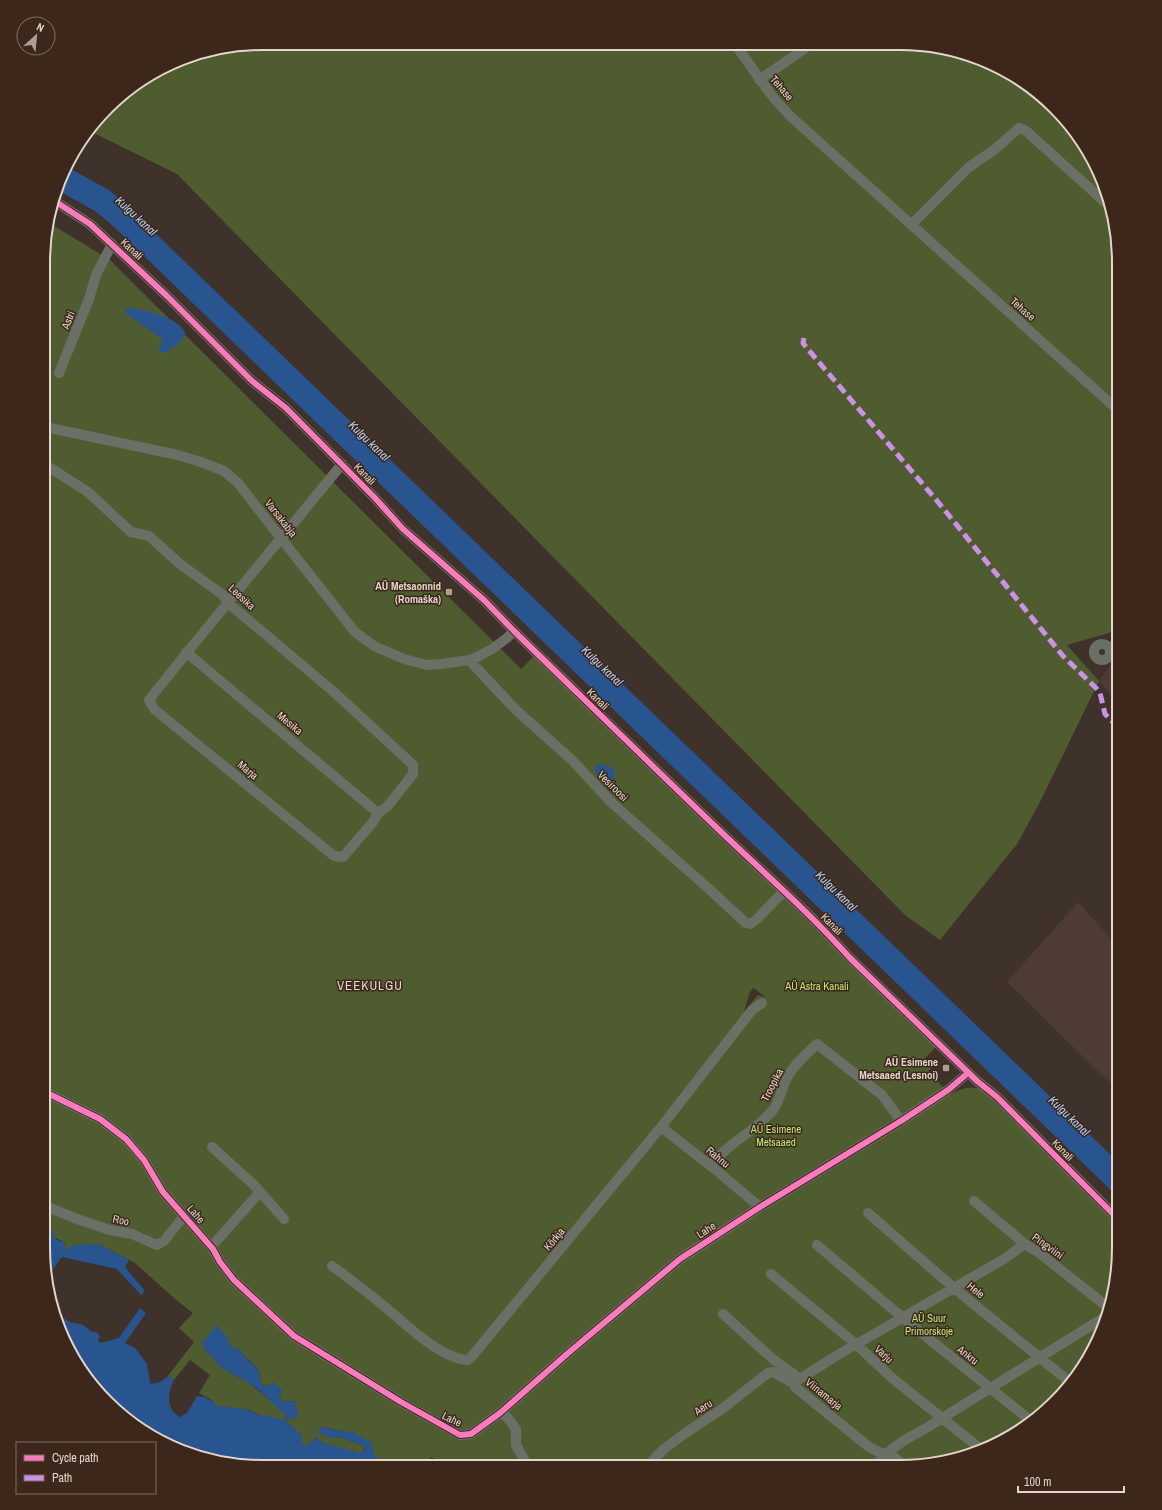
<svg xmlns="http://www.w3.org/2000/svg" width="1162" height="1510" font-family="'Archivo Narrow',sans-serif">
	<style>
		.industrial { fill: #4e3b35 }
		.green { fill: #4f5c30; fill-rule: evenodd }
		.water { fill: #28548f }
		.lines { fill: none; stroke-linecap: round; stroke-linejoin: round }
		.minor { stroke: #6a7066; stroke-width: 10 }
		.quiet { stroke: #ce8fe9; stroke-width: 5; stroke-dasharray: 10 5; stroke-linecap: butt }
		.cycleway-casing { stroke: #3c271a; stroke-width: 8 }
		.cycleway { stroke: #fd7abc; stroke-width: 6 }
		.poi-dot { fill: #aa9d94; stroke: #3c271a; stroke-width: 1.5 }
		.labels { text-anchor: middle; stroke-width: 3; stroke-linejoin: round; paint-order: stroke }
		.street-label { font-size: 11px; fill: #e4d6cd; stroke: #3c271a }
		.poi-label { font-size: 11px; font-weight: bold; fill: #e4d6cd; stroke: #3c271a; text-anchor: end }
		.park-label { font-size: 11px; fill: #bfe773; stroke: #3c271a }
		.water-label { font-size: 12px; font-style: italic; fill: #b7d2f8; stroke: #3c271a }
		.quarter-label { font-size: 13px; letter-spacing: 1px; fill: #e4d6cd; stroke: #3c271a }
		.rim { fill: none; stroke: #e4d6cd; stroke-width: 2 }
	</style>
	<rect width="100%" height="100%" fill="#3e322b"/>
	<path class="industrial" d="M1119,654V704L1099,681Z
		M1078,902L1119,948V1092L1007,982Z"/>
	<path class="green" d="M262,43L928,45L983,60L1022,80L1064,118L1096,165L1112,206L1119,262V622L1109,633L1067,645L1099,681L1039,804L1017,844L940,940L905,915L177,174L90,131L118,97L192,55Z
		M49,223L110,260L521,669L534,656L815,926L937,1046L925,1058L934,1066L928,1071L950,1095C962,1088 970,1085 983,1090L1119,1223V1262L1107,1318L1082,1369L1044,1412L997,1444L956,1460L900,1467L609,1466L608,1463L605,1461L603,1466H434L437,1461L431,1457L427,1466H387L385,1463L383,1466L375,1462L371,1444L349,1433L340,1430L338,1431L322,1426L333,1438L340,1437L364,1446V1451L360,1453H356L323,1443L316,1437L308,1446L302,1445V1437L292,1426L285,1422L289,1416L295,1419L296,1411L294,1401L282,1402L273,1382L267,1388L260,1382C260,1370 257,1367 249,1360C244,1357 241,1351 237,1347L234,1350L227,1343L229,1341L205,1349L220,1366L229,1372L248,1382L283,1411L286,1415L283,1421L261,1416L249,1410L218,1406L215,1405L210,1399L199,1393L210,1375L190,1360L174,1380L172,1378L167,1377L194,1342L179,1328L193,1313L175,1299L135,1263L98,1244L64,1250L63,1249L66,1243C60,1241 46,1232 43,1227L45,234ZM754,988L765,997L758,995L744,1012L750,991Z"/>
	<path class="water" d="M67,167L109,190L122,201L1119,1163V1198L113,226L95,211L59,191Z
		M129,307C146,311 176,316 185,332L181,342L165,353L159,351L162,339L124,312Z
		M601,764L610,767L615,771V775L612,779L607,780L596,775L595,771L596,766Z
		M43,1227L45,1228L44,1230L48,1231L49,1229L55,1232L53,1235L57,1240L66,1243L63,1249L64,1250H66L73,1245L98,1244L129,1260L125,1267L145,1291L141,1295L117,1269L62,1257L47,1277L45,1261L49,1254L47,1247L43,1245Z
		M140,1308L146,1313L125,1343L135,1348L147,1364L150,1383C156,1385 162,1381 167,1377L172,1378L174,1380C167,1392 166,1410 180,1417L187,1413L197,1396L205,1397L218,1406L238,1408L242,1410L243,1408L261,1416L266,1415L283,1420L286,1416L260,1391L248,1382L229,1372L220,1366L205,1349L202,1343L217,1325L230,1341L228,1343L234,1350L237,1347C241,1351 244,1356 248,1360C257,1367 260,1370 260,1382L267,1388L273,1382L283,1391L279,1397L282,1402H285L288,1400L297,1403L294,1406L298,1409L296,1411L298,1413L294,1420L289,1417L285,1422L292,1426L302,1437V1445L308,1446L316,1437L323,1443L360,1453L365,1449L364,1446L340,1437L333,1438L319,1433L322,1426L337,1431L340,1430L349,1433L351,1431L371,1442L374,1454L378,1457L375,1462L380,1466L234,1465L192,1455L140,1430L98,1392L66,1345L54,1315L65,1319L70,1322L83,1325L92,1332H96L100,1336L98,1340L99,1342L101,1343L119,1338Z"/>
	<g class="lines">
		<path class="minor" d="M735,44L772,96L789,115L1119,411
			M759,80L810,45
			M56,202L90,224L167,296L252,381L286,408L375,498L403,529L484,600L514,631C582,697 650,764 718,829C763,872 809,912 850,958L977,1081L997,1097L1119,1220
			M911,225L969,167L994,150L1019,128L1025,130L1106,203L1111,204
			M59,373L89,299L96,275L112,244
			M45,427L178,455L201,462L224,471L238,483L269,523L355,632L374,646L404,659L427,665L441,664L469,660L477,657L492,649L507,638L514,631
			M44,464L88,492L131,532L149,536L180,564L223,595L228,603L334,692L413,765V774L387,807L378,813L373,822L343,857L334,856L154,709L149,700C212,620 278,543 342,464
			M1094 652a8 8 0 1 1 16 0a8 8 0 1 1-16 0Z
			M1110,649L1119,640
			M186,652L378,813
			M469,660L516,710L572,760L612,803L710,890L746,923L750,924L757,919L784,891
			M43,1091L100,1119L126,1139L144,1160L163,1192L213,1249L220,1262L234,1280L294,1336L401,1402L460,1435L471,1434L500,1413L567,1354L680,1259L760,1207L901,1121L948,1090L968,1073
			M661,1127L711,1166L760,1207
			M212,1147L254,1185L284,1219
			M711,1166C727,1143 755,1132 773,1110C780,1101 782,1086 788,1076C795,1064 806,1054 817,1044L882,1095L901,1121
			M974,1201L1025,1244L1038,1252L1109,1308
			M43,1203L50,1208L77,1219L110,1230L132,1234L157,1245L164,1241L184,1216
			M868,1213L954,1288L1071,1383
			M817,1245L903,1318L1031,1421
			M211,1247L260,1192
			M332,1266C350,1279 367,1292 384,1306C405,1323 440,1359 468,1360L473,1355L661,1127L752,1010L762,1003
			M771,1274L857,1345L892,1378L982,1450
			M723,1314L774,1360L795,1375L798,1380L795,1384V1387L869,1447L881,1453H889L905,1466
			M798,1380L836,1356L1004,1259L1025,1244
			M500,1413L507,1417L516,1429V1445L525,1461
			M649,1466V1464L665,1448L687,1432L722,1409L768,1373L773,1372L795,1384
			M874,1467C886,1451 905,1439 923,1430L1108,1315"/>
		<path class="quiet" d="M804,338L803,343L806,347L938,502L1063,656L1097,689L1100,693L1105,714L1119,728"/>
		<defs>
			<path id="cycleway" d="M56,202L90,224L167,296L252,381L286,408L375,498L403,529L484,600L514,631C582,697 650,764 718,829C763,872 809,912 850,958L977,1081L997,1097L1119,1220
				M43,1091L100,1119L126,1139L144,1160L163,1192L213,1249L220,1262L234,1280L294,1336L401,1402L460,1435L471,1434L500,1413L567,1354L680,1259L760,1207L901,1121L948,1090L968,1073"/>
		</defs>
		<use href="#cycleway" class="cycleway-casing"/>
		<use href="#cycleway" class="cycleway"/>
	</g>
	<g class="poi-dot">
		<rect x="445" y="588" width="8" height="8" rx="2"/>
		<rect x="942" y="1064" width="8" height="8" rx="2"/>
	</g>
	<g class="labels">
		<g class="street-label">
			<text transform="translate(782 88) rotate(50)" y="4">Tehase</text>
			<text transform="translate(132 249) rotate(43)" y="4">Kanali</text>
			<text transform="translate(1023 309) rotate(42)" y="4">Tehase</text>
			<text transform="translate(68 320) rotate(-68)" y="4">Astri</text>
			<text transform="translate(365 474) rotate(45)" y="4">Kanali</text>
			<text transform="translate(281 518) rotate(52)" y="4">Varsakabja</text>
			<text transform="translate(242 597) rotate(43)" y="4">Leesika</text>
			<text transform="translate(598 699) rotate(44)" y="4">Kanali</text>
			<text transform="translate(290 723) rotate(40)" y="4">Mesika</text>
			<text transform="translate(248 770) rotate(39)" y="4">Marja</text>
			<text transform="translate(613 786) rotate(45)" y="4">Vesiroosi</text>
			<text transform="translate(832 924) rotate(45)" y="4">Kanali</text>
			<text transform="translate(772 1085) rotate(-63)" y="4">Troopika</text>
			<text transform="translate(1063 1150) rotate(45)" y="4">Kanali</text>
			<text transform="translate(718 1157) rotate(39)" y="4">Rahnu</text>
			<text transform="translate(196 1214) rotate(49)" y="4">Lahe</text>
			<text transform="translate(121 1220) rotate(12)" y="4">Roo</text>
			<text transform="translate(706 1230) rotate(-33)" y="4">Lahe</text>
			<text transform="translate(554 1239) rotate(-50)" y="4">Kõrkja</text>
			<text transform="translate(1048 1246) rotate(36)" y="4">Pingviini</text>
			<text transform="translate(976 1290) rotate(39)" y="4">Hele</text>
			<text transform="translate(884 1354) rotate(43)" y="4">Varju</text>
			<text transform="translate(968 1355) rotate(38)" y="4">Ankru</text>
			<text transform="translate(824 1394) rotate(39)" y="4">Viinamarja</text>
			<text transform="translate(703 1407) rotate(-33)" y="4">Aeru</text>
			<text transform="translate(452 1419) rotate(26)" y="4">Lahe</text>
		</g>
		<g class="poi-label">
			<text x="441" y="590">AÜ Metsaonnid<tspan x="441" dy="13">(Romaška)</tspan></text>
			<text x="938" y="1066">AÜ Esimene<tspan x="938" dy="13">Metsaaed (Lesnoi)</tspan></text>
		</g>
		<g class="park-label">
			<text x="817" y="990">AÜ Astra Kanali</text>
			<text x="776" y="1133">AÜ Esimene<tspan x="776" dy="13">Metsaaed</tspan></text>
			<text x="929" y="1322">AÜ Suur<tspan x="929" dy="13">Primorskoje</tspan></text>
		</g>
		<g class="water-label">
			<text transform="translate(136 216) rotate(43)" y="4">Kulgu kanal</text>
			<text transform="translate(369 441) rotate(44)" y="4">Kulgu kanal</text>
			<text transform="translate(602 666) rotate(44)" y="4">Kulgu kanal</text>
			<text transform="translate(836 891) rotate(44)" y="4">Kulgu kanal</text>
			<text transform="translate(1069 1116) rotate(44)" y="4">Kulgu kanal</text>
		</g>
		<g class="quarter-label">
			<text x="370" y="990">VEEKULGU</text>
		</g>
	</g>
	<path d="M0 0H1162V1510H0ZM262 50H900A212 212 0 0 1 1112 262V1248A212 212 0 0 1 900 1460H262A212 212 0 0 1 50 1248V262A212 212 0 0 1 262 50Z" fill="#3c271a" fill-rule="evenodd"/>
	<path class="rim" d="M262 50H900A212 212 0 0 1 1112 262V1248A212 212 0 0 1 900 1460H262A212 212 0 0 1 50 1248V262A212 212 0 0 1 262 50Z"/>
	<rect x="16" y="1442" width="140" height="52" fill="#3c271a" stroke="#7f6d62"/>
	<rect x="24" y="1455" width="20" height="6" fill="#fd7abc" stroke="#7f6d62"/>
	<text x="52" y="1462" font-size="12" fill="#e4d6cd">Cycle path</text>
	<rect x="24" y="1475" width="20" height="6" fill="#ce8fe9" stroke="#7f6d62"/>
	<text x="52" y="1482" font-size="12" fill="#e4d6cd">Path</text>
	<g transform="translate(36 36) rotate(27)"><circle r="19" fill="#3c271a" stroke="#7f6d62"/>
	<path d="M0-3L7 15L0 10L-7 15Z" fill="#aa9d94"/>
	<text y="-6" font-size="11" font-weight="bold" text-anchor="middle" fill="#e4d6cd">N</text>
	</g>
	<path d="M1018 1486v6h106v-6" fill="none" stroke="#e4d6cd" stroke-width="2"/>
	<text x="1024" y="1486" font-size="12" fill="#e4d6cd" stroke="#3c271a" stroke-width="3" paint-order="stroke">100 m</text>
</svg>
